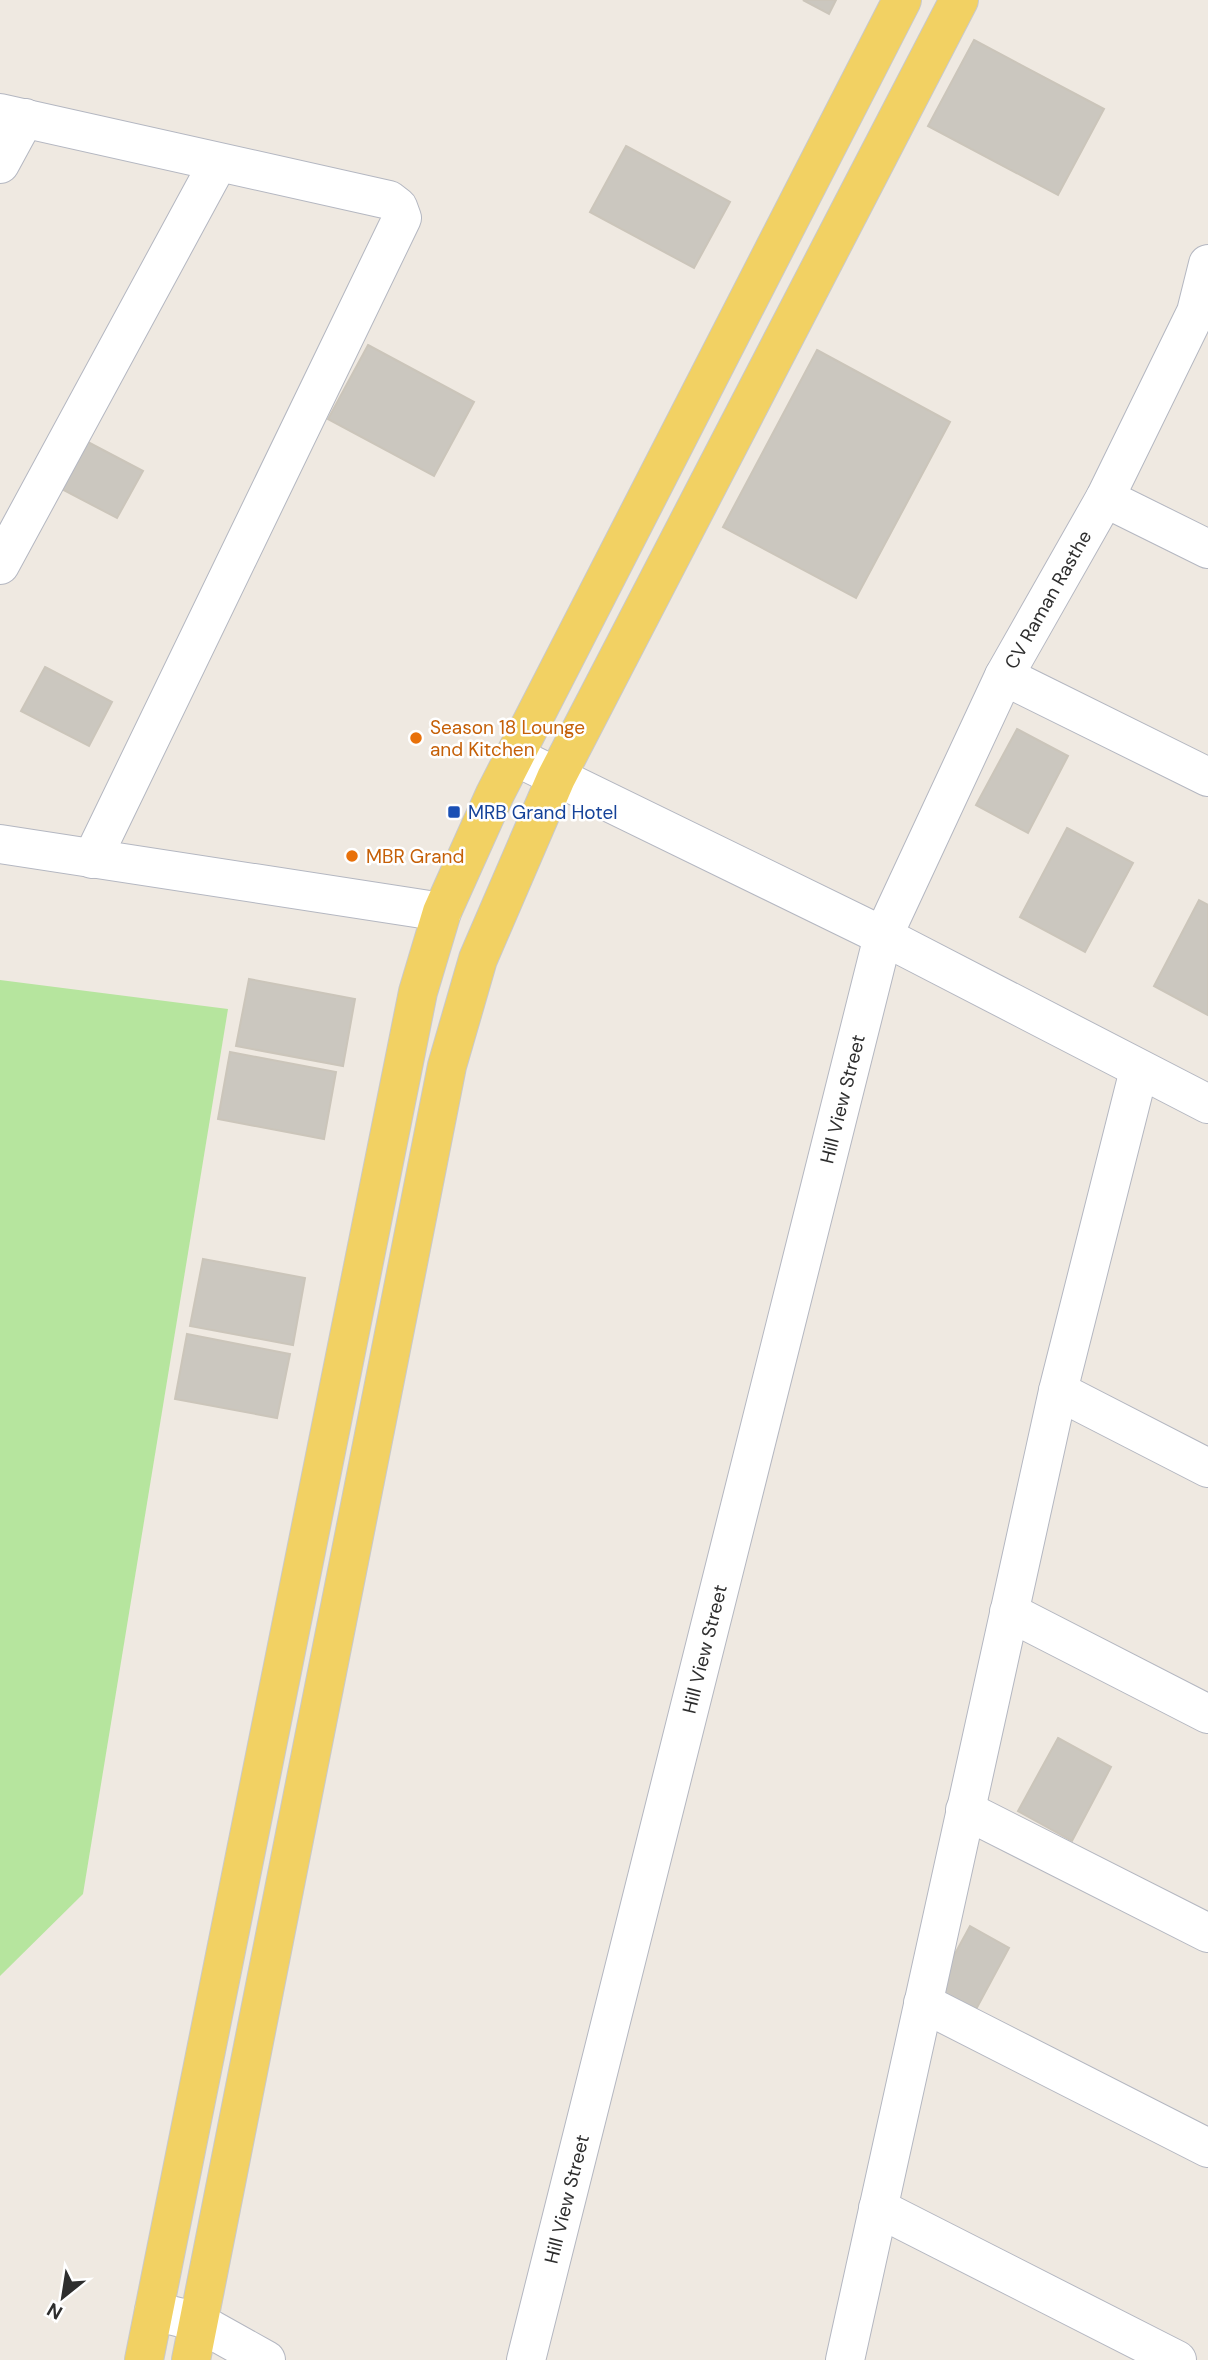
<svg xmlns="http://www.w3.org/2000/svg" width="1208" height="2360" font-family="'DM Sans',sans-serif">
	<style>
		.green { fill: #b6e59e }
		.building { fill: #cbc7bf; stroke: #cbc5ba; stroke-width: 2 }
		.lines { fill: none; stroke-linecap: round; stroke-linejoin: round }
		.minor-casing { stroke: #b4b7c1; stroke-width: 40 }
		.major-casing { stroke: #c9c9c9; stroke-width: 40 }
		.minor { stroke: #fff; stroke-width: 38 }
		.major { stroke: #f2d163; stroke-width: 38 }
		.food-dot { fill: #e8710a; stroke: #fff; stroke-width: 2.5 }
		.transit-dot { fill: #1a4fb4; stroke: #fff; stroke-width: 2.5 }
		.labels { text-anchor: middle; stroke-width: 5; stroke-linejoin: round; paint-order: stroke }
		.street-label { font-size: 19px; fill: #2e2e2e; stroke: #fff }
		.food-label { font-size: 19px; fill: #c56008; stroke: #fff; text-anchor: start }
		.transit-label { font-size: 19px; fill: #164399; stroke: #fff; text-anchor: start }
	</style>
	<rect width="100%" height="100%" fill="#efe9e1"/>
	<path class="green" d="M0,980L228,1009L83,1894L0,1976Z"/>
	<path class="building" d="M803,0H836L829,14Z
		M974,40L1104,109L1058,195L928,126Z
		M626,146L730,202L694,268L590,212Z
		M368,345L474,402L434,476L328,419Z
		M817,350L950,422L856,598L723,527Z
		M84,440L143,471L117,518L58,487Z
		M45,667L112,702L89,746L21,711Z
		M1017,729L1068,756L1028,833L976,805Z
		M1067,828L1133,863L1085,952L1020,917Z
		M1199,900L1208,905V1015L1154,986Z
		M249,979L355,999L343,1066L236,1046Z
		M230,1052L336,1072L324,1139L218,1119Z
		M203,1259L305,1278L293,1345L190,1326Z
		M187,1334L290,1354L277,1418L175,1399Z
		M1058,1738L1111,1767L1072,1841L1018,1811Z
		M970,1926L1009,1948L973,2015L933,1994Z"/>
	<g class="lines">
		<defs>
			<g id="minor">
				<path d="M0,113L389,200L398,207L402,218L92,859"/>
				<path d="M0,164L25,118"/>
				<path d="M1105,498L1208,549"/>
				<path d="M0,565L218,163"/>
				<path d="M1004,676L1208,777"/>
				<path d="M514,756L883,936L1208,1104"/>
				<path d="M0,844L442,912"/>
				<path d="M1058,1391L1208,1468"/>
				<path d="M1009,1612L1208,1714"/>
				<path d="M965,1810L1208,1933"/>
				<path d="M923,2003L1208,2148"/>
				<path d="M878,2208L1177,2360"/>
				<path d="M154,2311L198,2322L266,2360"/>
				<path id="s1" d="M526,2360L883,936L1004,676L1105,498L1196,312L1208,264"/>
				<path d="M845,2360L1058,1391L1139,1070"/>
			</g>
			<path id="major" d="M144,2360L418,992L442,912L495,794L902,0
				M191,2360L447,1066L478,959L556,778L959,0"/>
		</defs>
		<use href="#minor" class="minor-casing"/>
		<use href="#major" class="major-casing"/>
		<use href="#minor" class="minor"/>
		<use href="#major" class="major"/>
	</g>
	<g class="food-dot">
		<circle cx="416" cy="738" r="7"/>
		<circle cx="352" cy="856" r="7"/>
	</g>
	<rect class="transit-dot" x="447" y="805" width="14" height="14" rx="3.5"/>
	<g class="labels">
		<g class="street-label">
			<text dy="7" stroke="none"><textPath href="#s1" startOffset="1843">CV Raman Rasthe</textPath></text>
			<text dy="7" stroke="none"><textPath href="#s1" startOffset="1300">Hill View Street</textPath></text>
			<text dy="7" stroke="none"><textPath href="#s1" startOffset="733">Hill View Street</textPath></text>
			<text dy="7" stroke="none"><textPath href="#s1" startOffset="166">Hill View Street</textPath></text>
		</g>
		<g class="food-label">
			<text x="430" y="734">Season 18 Lounge<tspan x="430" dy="22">and Kitchen</tspan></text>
			<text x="366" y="863">MBR Grand</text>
		</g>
		<g class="transit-label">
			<text x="468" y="819">MRB Grand Hotel</text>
		</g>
	</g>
	<g transform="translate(63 2297) rotate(210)" stroke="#ffffff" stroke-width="5" paint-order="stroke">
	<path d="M0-5L12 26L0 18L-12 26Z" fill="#2e2e2e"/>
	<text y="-10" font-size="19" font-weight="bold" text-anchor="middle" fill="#2e2e2e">N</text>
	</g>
</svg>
